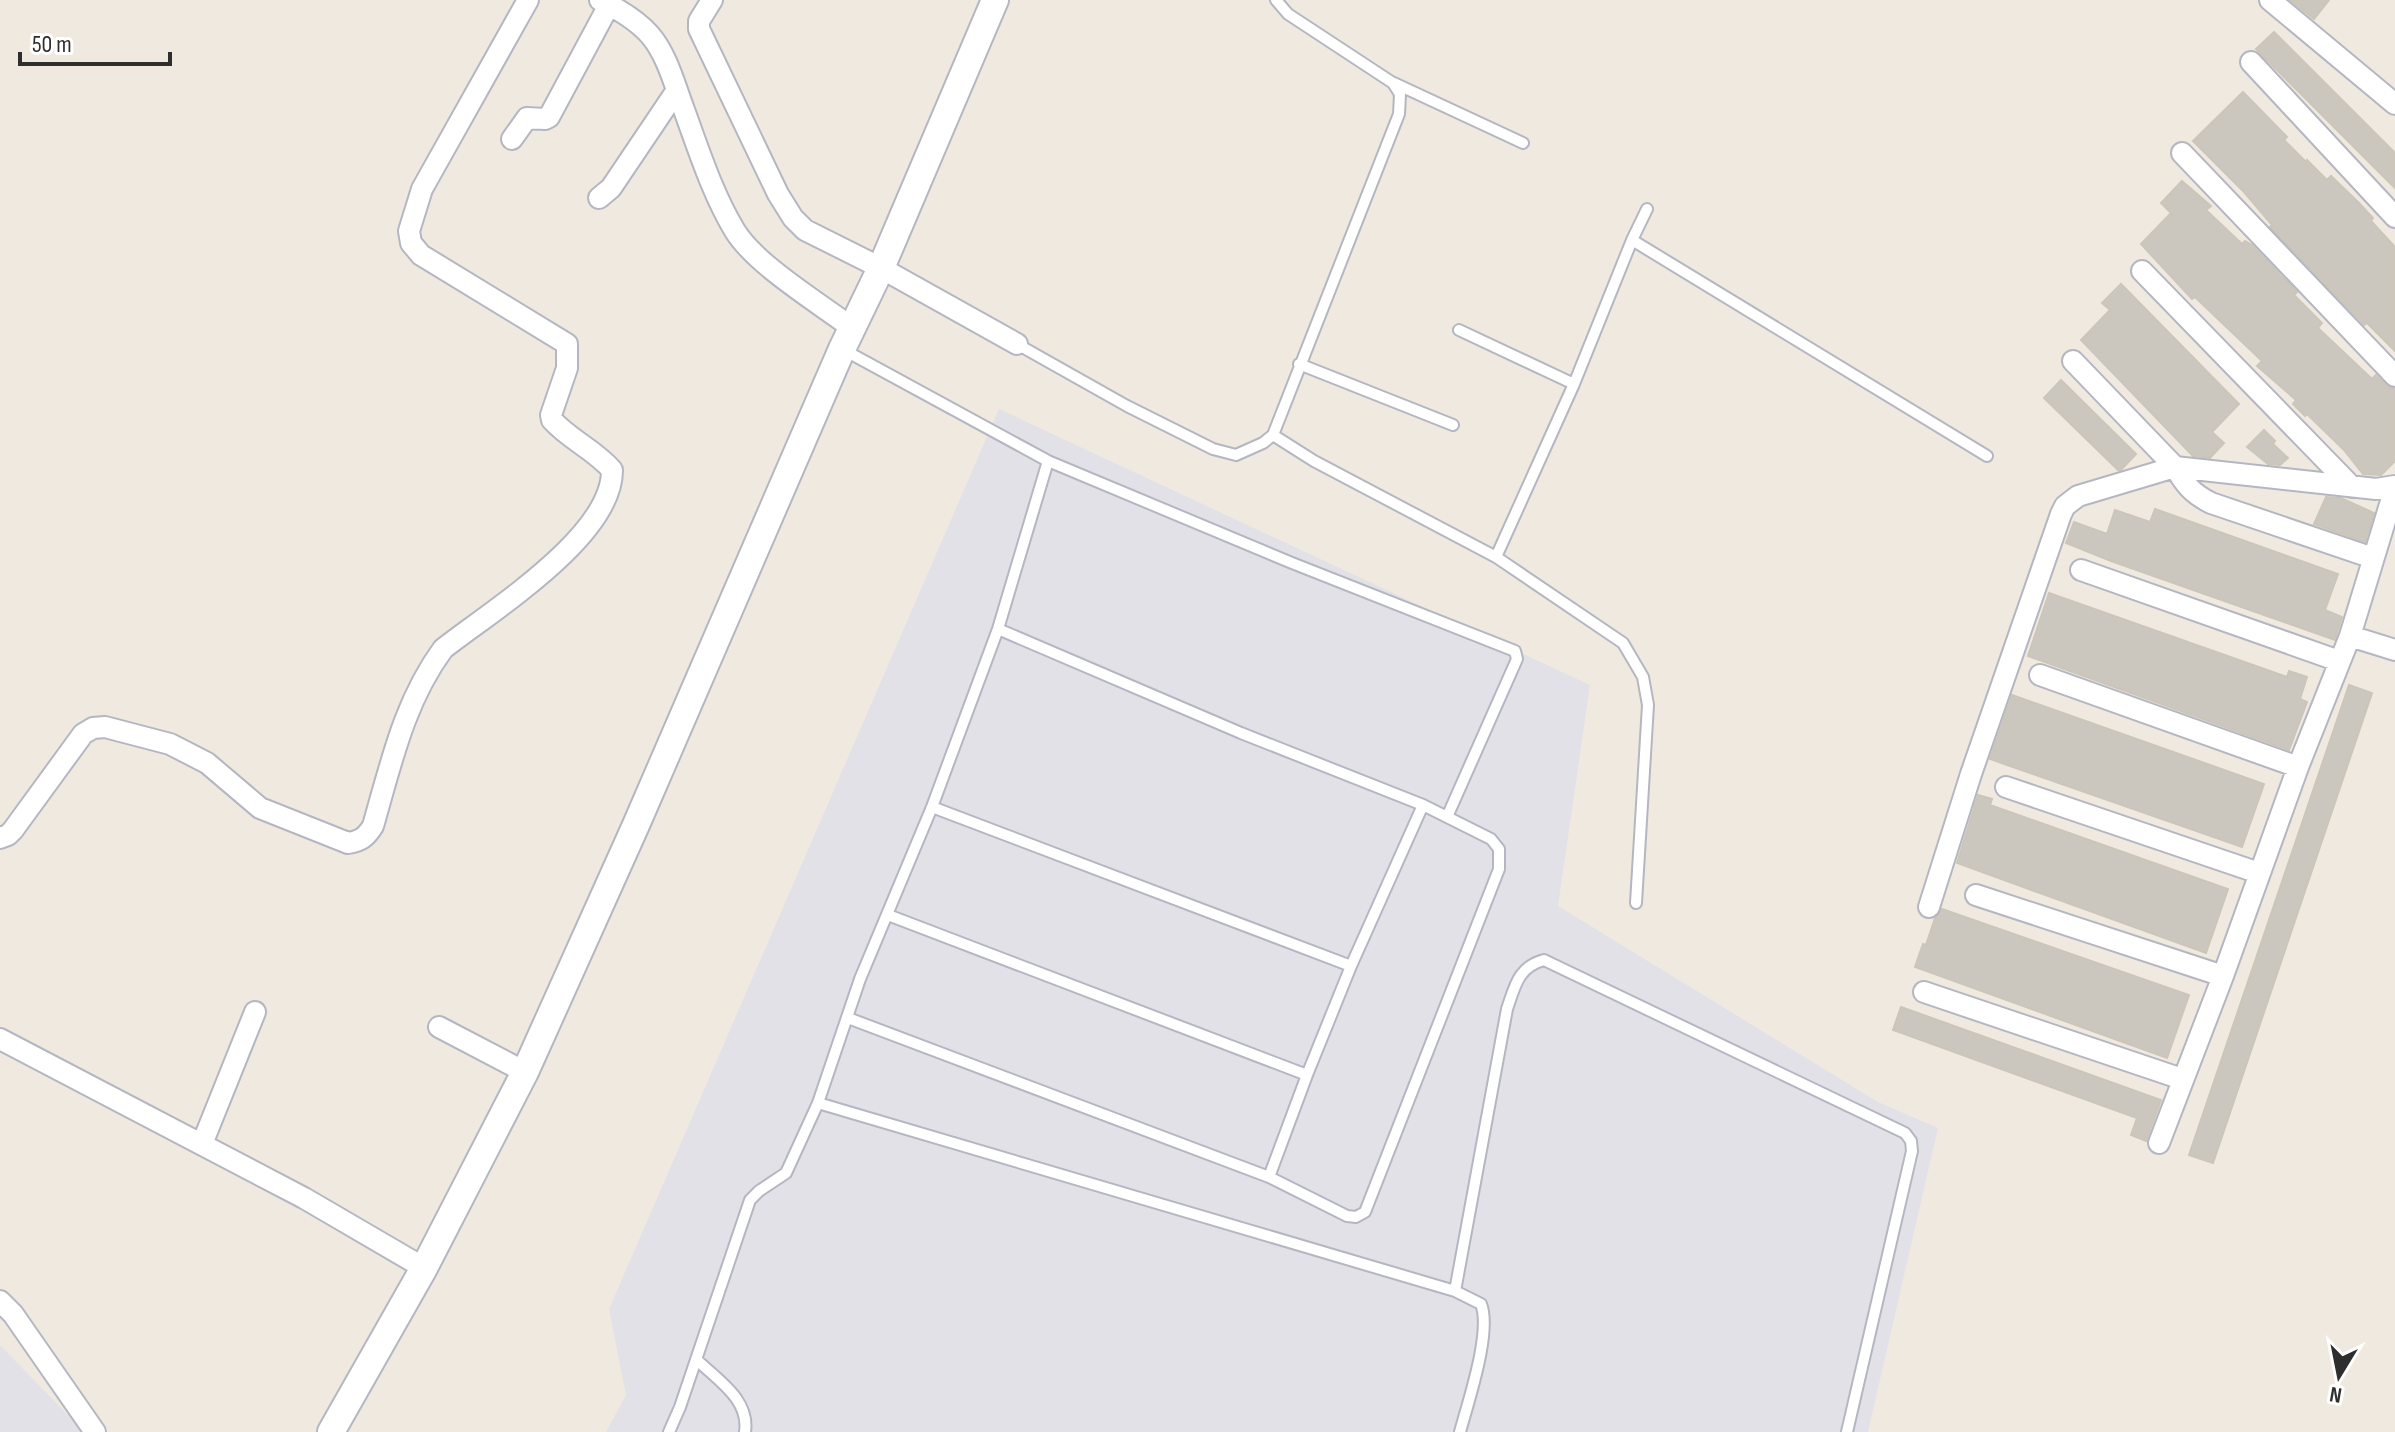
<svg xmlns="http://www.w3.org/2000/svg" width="2395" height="1432" font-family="'Sofia Sans Condensed',sans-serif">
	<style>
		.industrial { fill: #e3e1e8 }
		.building { fill: #cbc7be; stroke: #ccc5b9; stroke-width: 2 }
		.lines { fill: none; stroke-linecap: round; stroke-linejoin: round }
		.service-casing { stroke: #b4b7c2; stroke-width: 14 }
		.minor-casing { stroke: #b4b7c2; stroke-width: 24 }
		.tertiary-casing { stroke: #b4b7c2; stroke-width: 30 }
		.service { stroke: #fff; stroke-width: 10 }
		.minor { stroke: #fff; stroke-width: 20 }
		.tertiary { stroke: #fff; stroke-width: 26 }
	</style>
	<rect width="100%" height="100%" fill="#f0e9e0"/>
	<path class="industrial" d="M999,409L1590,685L1558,906L1878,1102L1938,1128L1868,1432H606L626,1395L609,1309Z
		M0,1345L5,1350L84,1432H0Z"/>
	<path class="building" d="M2290,0H2329L2314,19Z
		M2274,32L2395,153V188L2256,49Z
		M2243,92L2287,137L2284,140L2306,162L2307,160L2327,180L2331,176L2360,204L2373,218L2371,221L2395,247V351L2367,323L2364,325L2270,227L2272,225L2244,192L2193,141Z
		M2182,181L2211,206L2206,210L2242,244L2245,241L2252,245L2297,292L2294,295L2322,323L2318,328L2372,379L2376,375L2386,385L2395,389V461L2381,475L2363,474L2344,450L2307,414L2305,416L2293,404L2296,400L2257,366L2262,361L2195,297L2192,299L2141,244L2171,213L2161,203Z
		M2121,284L2239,404L2212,432L2224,443L2210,458L2193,456L2081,340L2110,310L2102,303Z
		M2061,380L2136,454L2121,470H2118L2044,398Z
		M2264,430L2275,441L2273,444L2288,458L2280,465L2268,464L2247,447Z
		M2326,497L2341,498L2374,513L2365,542L2314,524Z
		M2155,509L2338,574L2325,610L2342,617L2335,640L2111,561L2066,543L2074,522L2107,534L2115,510L2150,522Z
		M2049,593L2287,677L2289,671L2307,677L2300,699L2307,702L2289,750L2028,656Z
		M2349,685L2372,693L2213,1163L2189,1155Z
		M2012,695L2264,784L2242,847L1990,759Z
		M1978,795L1992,799L1990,805L2228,889L2206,953L1957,863Z
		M1942,909L2189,995L2167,1058L1915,967L1923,944L1926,945L1935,918Z
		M1901,1007L2161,1100L2146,1141L2131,1135L2137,1118L1893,1030Z"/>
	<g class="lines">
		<defs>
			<path id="service" d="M1394,83L1523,143
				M1632,240L1987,456
				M1459,330L1574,384
				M1017,344L1127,406L1213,449L1236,455L1263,443L1273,435L1399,114L1400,94L1393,83L1288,14L1276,0
				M844,350L1048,461L1292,563L1515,651L1517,659L1447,817
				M1299,364L1453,425
				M1273,435L1314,461L1496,557L1623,643L1643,677L1648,705L1636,903
				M1496,557L1574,384L1632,240L1647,209
				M998,629L1241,733L1423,805L1491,839L1499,849V869L1365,1212L1356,1217L1347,1216L1269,1177
				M932,807L1351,966L1423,805
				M888,915L1307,1075L1351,966
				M848,1018L1269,1177L1307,1075
				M818,1103L1455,1291
				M696,1359C717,1380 750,1399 745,1432
				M669,1432L680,1407L750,1200L759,1191L786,1173L818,1103L860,979L932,807L998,629L1048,461
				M1460,1432C1468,1402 1492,1332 1481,1304L1455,1291L1507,1009C1515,986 1518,967 1544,960L1905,1133L1911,1141L1912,1151L1847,1432"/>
			<path id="minor" d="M600,0C618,9 637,20 650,35C667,55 674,83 683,107C698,148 712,193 735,231C756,265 819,303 852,328
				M712,0L699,21V29L778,194L793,218L805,230L881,268L1017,344
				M2270,0L2395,104
				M2251,62L2395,217
				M512,139L527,118L545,119L549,117L609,5
				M2182,153L2395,376
				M599,198L611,188L677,90
				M2142,271L2352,487
				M2073,361L2175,467C2185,485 2193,494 2211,503L2373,558
				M2081,570L2339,661
				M2350,636L2395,650
				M2040,675L2298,767
				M2006,787L2259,873
				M0,838L8,835L13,830L83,734L93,728L105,727L170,744L207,763L260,808L348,843C361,841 366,837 373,826C391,764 404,702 443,649C491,611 613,536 612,470C595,450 570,440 552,420L551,415L567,368V344L421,255L411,243L409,231L422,189L528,0
				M1976,895L2223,976
				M1929,907L1971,774L2061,514L2065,506L2078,496L2175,467L2376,489L2395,486
				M1924,992L2182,1079
				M439,1027L525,1072
				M0,1039L304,1198L424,1268
				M2159,1143L2223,976L2298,767L2350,636L2395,488
				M202,1144L255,1012
				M0,1301L13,1314L95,1432"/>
			<path id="tertiary" d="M331,1432L424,1268L525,1072L636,825L842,349L881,268L995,0"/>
		</defs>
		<use href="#service" class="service-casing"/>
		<use href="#minor" class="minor-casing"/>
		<use href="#tertiary" class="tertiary-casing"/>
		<use href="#service" class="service"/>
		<use href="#minor" class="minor"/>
		<use href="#tertiary" class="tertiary"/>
	</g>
	<g transform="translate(2339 1376) rotate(190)" stroke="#ffffff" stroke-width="6" paint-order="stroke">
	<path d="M0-6L14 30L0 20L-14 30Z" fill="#2e2e2e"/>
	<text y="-12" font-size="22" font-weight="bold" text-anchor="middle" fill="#2e2e2e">N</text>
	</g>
	<path d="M20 52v12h150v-12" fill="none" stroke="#2e2e2e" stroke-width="4"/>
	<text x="32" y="52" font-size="24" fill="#2e2e2e" stroke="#ffffff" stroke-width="6" paint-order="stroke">50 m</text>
</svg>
